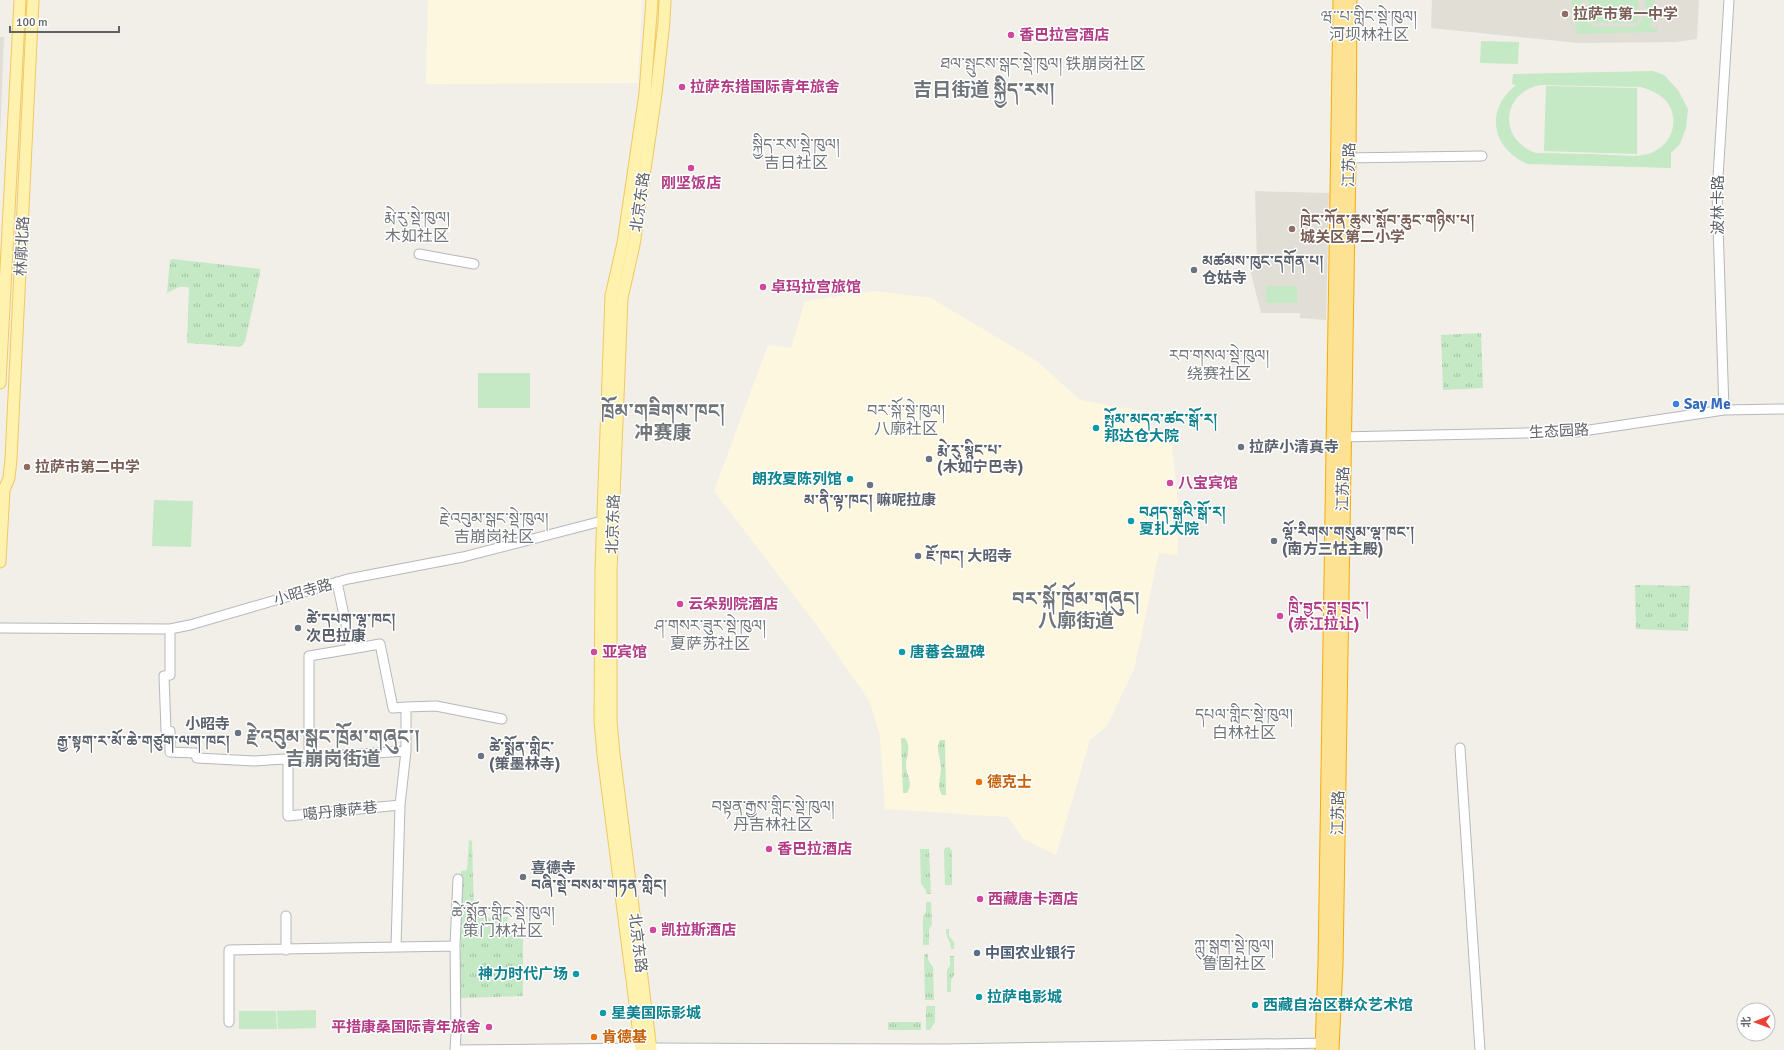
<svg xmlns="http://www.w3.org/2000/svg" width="1784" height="1050" font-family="Signika,'Noto Sans SC','Noto Serif Tibetan',sans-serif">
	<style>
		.commercial { fill: #fef7e0 }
		.education { fill: #e1ded6 }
		.grass { fill: url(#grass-tufts) }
		.pitch { fill: #c5e8c5; fill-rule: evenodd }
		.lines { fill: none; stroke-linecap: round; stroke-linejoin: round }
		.minor-casing { stroke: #b5b8bc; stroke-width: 11 }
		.major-casing { stroke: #f2c960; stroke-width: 13 }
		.highway-casing { stroke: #f9ab00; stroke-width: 15 }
		.minor { stroke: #fff; stroke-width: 9 }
		.major { stroke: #fff2af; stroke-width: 11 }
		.highway { stroke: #fde293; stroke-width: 13 }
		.education-dot { fill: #8d6e63; stroke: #fff; stroke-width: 1.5 }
		.hotel-dot { fill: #d1479c; stroke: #fff; stroke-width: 1.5 }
		.worship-dot { fill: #6b7280; stroke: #fff; stroke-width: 1.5 }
		.shop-dot { fill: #3f7fe0; stroke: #fff; stroke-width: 1.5 }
		.culture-dot { fill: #0f9aa8; stroke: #fff; stroke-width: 1.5 }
		.food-dot { fill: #e8710a; stroke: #fff; stroke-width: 1.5 }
		.service-dot { fill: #5c6f8a; stroke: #fff; stroke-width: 1.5 }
		.labels { text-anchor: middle; stroke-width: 3; stroke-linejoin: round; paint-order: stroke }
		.education-label { font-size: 15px; font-weight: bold; fill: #785e54; stroke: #fff; text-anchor: start }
		.hotel-label { font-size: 15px; font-weight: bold; fill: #b23c85; stroke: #fff; text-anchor: start }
		.street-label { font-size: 15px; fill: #5f6368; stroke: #fff }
		.worship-label { font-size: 15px; font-weight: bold; fill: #5b616d; stroke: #fff; text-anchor: start }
		.shop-label { font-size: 15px; font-weight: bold; fill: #366cbe; stroke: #fff; text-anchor: start }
		.culture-label { font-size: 15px; font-weight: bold; fill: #0d838f; stroke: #fff; text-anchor: start }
		.food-label { font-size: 15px; font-weight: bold; fill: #c56008; stroke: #fff; text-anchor: start }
		.service-label { font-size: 15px; font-weight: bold; fill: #4e5e75; stroke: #fff; text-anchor: start }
		.neighbourhood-label { font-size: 16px; fill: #70757a; stroke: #fff }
		.district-label { font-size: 19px; font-weight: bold; fill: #70757a; stroke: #fff }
	</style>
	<defs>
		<pattern id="grass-tufts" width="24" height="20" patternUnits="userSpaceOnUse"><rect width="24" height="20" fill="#c5e8c5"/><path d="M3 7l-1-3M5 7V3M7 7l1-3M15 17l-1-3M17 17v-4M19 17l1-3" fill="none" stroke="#a3c0a4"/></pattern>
	</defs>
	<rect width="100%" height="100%" fill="#f1efe8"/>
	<path class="commercial" d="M428,0H642L638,83L426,84Z
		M873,291L931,298L1038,362L1080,400L1148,412L1151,427L1171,434L1179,516L1177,555L1159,553L1134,669L1107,726L1090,740L1056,855L1023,839L1008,817L885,809L880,736L870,702L816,624L714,491L768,345L791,348L805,301Z"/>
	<path class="education" d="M1432,0H1699L1697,39L1676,42L1579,43L1431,28Z
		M0,37H4L0,138Z
		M1255,191L1329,193L1326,320L1300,318V313H1261L1249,266H1257Z"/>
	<path class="grass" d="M173,259L260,269V273L245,342L240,347L187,343L189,288L188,287H179L167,293L170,260Z
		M1481,333L1483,388L1443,390L1441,335Z
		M1636,585L1690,586L1688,631L1636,629L1635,586Z
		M901,738H905C912,747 906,756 906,765C906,776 914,782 907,793H903Z
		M940,740H945L946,795H942C936,785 941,778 941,768C941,757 935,751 940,740Z
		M469,840L472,841L474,913H479V918L508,917V931L514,938L523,939V996L460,998L459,950H461V942L458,941L461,871L467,870Z
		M949,847L952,851V885H945L944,851L945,848Z
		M920,849H929L931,894H926V890L921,884Z
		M926,902H931L932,925L929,929V945H923V916L926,912Z
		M946,929H949V936L954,942V949H951C951,940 946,940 946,929Z
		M924,954H928V960L933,967L934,1000H925Z
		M950,956H954V975L951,980V992H947V970L950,966Z
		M926,1006H935V1022L930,1030H926Z
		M888,1022H921V1030H888Z"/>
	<path class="pitch" d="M1572,0H1582L1579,10L1580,17L1593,27H1635C1644,19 1649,12 1644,0H1654C1656,11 1657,18 1649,27L1657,28V32L1576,34L1575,27H1579C1571,20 1570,10 1572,0Z
		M1588,0H1638V23H1587Z
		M1481,41L1519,42L1518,64L1480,63Z
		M1653,71L1664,75L1678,90L1688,109L1686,128L1680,144L1671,153V168L1528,164C1492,149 1484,110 1516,85L1512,84L1513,74ZM1540,85L1641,87C1656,92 1670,98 1673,116C1676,135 1662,152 1643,155C1634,157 1622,155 1613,155C1587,154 1562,153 1536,153C1498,140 1501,93 1540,85Z
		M1546,86L1637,88V154L1544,151Z
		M1266,286H1297V303H1266Z
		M478,373H530V408H478Z
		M154,500L193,501L191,547L152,546Z
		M316,1010V1028L278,1029L277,1011Z
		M239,1011H276L277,1029H239Z"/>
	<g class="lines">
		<defs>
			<path id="minor" d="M1344,158L1482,156
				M419,254L474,264
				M1724,410L1717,193L1729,0
				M1339,437L1576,432L1724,410L1784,409
				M0,628L170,629L190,625L348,579L463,557L602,521
				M170,629V675L164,676L166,730L170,731V752L195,753L197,758L254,761L406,751
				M351,649L380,644L393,708L406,707V751L400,805L396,947
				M406,707L436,706L502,719
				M1460,748L1480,1050
				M309,756V656L351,649L337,582
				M288,760V816L400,805
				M286,950V916
				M229,1022V950L455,946
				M455,1050L456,1034L455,946L458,879
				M457,1050L651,1048L943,1049L1327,1043"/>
			<path id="major" d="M0,383L20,0
				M0,562L4,490L9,478L11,459L33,0
				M641,1050L603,755L600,721L601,568L611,296L623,243L645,93L652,0
				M651,1050L614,754L611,720V571L622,298L634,245L656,94L664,22L665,0"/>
			<path id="highway" d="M1322,1050L1325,964L1340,0
				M1332,1050L1336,965L1349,159L1350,0"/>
		</defs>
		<use href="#minor" class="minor-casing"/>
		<use href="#major" class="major-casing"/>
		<use href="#highway" class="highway-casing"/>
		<use href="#minor" class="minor"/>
		<use href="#major" class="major"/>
		<use href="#highway" class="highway"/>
	</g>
	<g class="education-dot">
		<circle cx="1565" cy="14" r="4"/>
		<circle cx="1292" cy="229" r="4"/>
		<circle cx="27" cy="467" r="4"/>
	</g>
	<g class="hotel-dot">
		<circle cx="1011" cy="35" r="4"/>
		<circle cx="682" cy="87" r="4"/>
		<circle cx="691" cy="168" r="4"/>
		<circle cx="763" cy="287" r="4"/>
		<circle cx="1170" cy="483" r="4"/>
		<circle cx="680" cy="604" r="4"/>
		<circle cx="1280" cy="616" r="4"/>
		<circle cx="594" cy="652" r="4"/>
		<circle cx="769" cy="849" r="4"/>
		<circle cx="980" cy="899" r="4"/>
		<circle cx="653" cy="930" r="4"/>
		<circle cx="489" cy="1027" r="4"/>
	</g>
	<g class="worship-dot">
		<circle cx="1194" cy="270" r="4"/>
		<circle cx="1241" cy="447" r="4"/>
		<circle cx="929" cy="459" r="4"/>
		<circle cx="870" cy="485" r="4"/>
		<circle cx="1274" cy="541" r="4"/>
		<circle cx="918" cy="556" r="4"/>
		<circle cx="298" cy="628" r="4"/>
		<circle cx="238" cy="733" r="4"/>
		<circle cx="481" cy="756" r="4"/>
		<circle cx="523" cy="877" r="4"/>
	</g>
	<circle class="shop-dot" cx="1676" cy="404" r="4"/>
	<g class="culture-dot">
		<circle cx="1096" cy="428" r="4"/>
		<circle cx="850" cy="479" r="4"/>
		<circle cx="1131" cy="521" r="4"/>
		<circle cx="902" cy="652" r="4"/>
		<circle cx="576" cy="974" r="4"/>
		<circle cx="979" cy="997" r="4"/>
		<circle cx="1255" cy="1005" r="4"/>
		<circle cx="603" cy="1013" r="4"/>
	</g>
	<g class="food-dot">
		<circle cx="979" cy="782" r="4"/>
		<circle cx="594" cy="1037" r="4"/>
	</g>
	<circle class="service-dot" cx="977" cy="953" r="4"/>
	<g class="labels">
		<g class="education-label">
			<text x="1573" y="19">拉萨市第一中学</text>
			<text x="1300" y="225">ཁྲེང་ཀོན་ཆུས་སློབ་ཆུང་གཉིས་པ།<tspan x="1300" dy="17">城关区第二小学</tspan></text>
			<text x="35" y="472">拉萨市第二中学</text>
		</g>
		<g class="hotel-label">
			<text x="1019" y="40">香巴拉宫酒店</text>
			<text x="690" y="92">拉萨东措国际青年旅舍</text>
			<text x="691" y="188" text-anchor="middle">刚坚饭店</text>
			<text x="771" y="292">卓玛拉宫旅馆</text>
			<text x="1178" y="488">八宝宾馆</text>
			<text x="688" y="609">云朵别院酒店</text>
			<text x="1288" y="612">ཁྲི་བྱང་བླ་བྲང་།<tspan x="1288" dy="17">(赤江拉让)</tspan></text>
			<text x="602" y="657">亚宾馆</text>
			<text x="777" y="854">香巴拉酒店</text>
			<text x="988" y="904">西藏唐卡酒店</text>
			<text x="661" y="935">凯拉斯酒店</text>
			<text x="481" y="1032" text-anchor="end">平措康桑国际青年旅舍</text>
		</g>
		<g class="street-label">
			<text transform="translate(1349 165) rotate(-89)" y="5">江苏路</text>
			<text transform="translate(640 202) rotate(-82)" y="5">北京东路</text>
			<text transform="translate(1718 205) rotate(-90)" y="5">波林卡路</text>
			<text transform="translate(22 246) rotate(-87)" y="5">林廓北路</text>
			<text transform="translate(1559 431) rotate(-3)" y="5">生态园路</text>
			<text transform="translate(1343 489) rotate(-89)" y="5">江苏路</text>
			<text transform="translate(613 524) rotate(-88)" y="5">北京东路</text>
			<text transform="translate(303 592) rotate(-16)" y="5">小昭寺路</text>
			<text transform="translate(340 811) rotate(-6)" y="5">噶丹康萨巷</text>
			<text transform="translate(1338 813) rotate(-89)" y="5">江苏路</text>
			<text transform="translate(638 943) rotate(83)" y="5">北京东路</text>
		</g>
		<g class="worship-label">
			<text x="1202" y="266">མཚམས་ཁུང་དགོན་པ།<tspan x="1202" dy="17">仓姑寺</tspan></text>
			<text x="1249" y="452">拉萨小清真寺</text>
			<text x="937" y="455">རྨེ་རུ་སྙིང་པ་<tspan x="937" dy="17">(木如宁巴寺)</tspan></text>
			<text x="870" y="505" text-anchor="middle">མ་ནི་ལྟ་ཁང། 嘛呢拉康</text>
			<text x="1282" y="537">ལྷོ་རིགས་གསུམ་ལྷ་ཁང་།<tspan x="1282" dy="17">(南方三怙主殿)</tspan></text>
			<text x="926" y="561">ཇོ་ཁང། 大昭寺</text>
			<text x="306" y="624">ཚེ་དཔག་ལྷ་ཁང།<tspan x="306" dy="17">次巴拉康</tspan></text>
			<text x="230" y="729" text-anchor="end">小昭寺<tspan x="230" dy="17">རྒྱ་སྟག་ར་མོ་ཆེ་གཙུག་ལག་ཁང།</tspan></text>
			<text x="489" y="752">ཚེ་སྨོན་གླིང་<tspan x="489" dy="17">(策墨林寺)</tspan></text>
			<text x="531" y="873">喜德寺<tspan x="531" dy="17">བཞི་སྡེ་བསམ་གཏན་གླིང།</tspan></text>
		</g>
		<g class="shop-label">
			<text x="1684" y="409">Say Me</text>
		</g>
		<g class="culture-label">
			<text x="1104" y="424">སྤོམ་མདའ་ཚང་སྒོ་ར།<tspan x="1104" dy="17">邦达仓大院</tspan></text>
			<text x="842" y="484" text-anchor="end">朗孜夏陈列馆</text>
			<text x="1139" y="517">བཤད་སྒྲའི་སྒོ་ར།<tspan x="1139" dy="17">夏扎大院</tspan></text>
			<text x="910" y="657">唐蕃会盟碑</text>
			<text x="568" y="979" text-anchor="end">神力时代广场</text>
			<text x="987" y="1002">拉萨电影城</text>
			<text x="1263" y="1010">西藏自治区群众艺术馆</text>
			<text x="611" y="1018">星美国际影城</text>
		</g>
		<g class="food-label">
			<text x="987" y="787">德克士</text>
			<text x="602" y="1042">肯德基</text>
		</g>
		<g class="service-label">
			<text x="985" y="958">中国农业银行</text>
		</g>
		<g class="neighbourhood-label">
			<text x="1369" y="22">ཝ་་པ་གླིང་སྡེ་ཁུལ།<tspan x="1369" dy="18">河坝林社区</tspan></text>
			<text x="1043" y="69">ཐལ་སྤུངས་སྒང་སྡེ་ཁུལ། 铁崩岗社区</text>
			<text x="796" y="150">སྐྱིད་རས་སྡེ་ཁུལ།<tspan x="796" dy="18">吉日社区</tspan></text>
			<text x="417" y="223">རྨེ་རུ་སྡེ་ཁུལ།<tspan x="417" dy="18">木如社区</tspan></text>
			<text x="1219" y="361">རབ་གསལ་སྡེ་ཁུལ།<tspan x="1219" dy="18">绕赛社区</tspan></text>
			<text x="906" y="416">བར་སྐོ་སྡེ་ཁུལ།<tspan x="906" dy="18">八廓社区</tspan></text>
			<text x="494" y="524">རྗེ་འབུམ་སྒང་སྡེ་ཁུལ།<tspan x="494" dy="18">吉崩岗社区</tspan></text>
			<text x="710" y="631">ཤ་གསར་ཟུར་སྡེ་ཁུལ།<tspan x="710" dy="18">夏萨苏社区</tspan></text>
			<text x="1244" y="720">དཔལ་གླིང་སྡེ་ཁུལ།<tspan x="1244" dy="18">白林社区</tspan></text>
			<text x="773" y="812">བསྟན་རྒྱས་གླིང་སྡེ་ཁུལ།<tspan x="773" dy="18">丹吉林社区</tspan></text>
			<text x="503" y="918">ཚེ་སྨོན་གླིང་སྡེ་ཁུལ།<tspan x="503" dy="18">策门林社区</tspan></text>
			<text x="1234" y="951">ཀླུ་སྒུག་སྡེ་ཁུལ།<tspan x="1234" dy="18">鲁固社区</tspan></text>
		</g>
		<g class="district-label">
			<text x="984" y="96">吉日街道 སྐྱིད་རས།</text>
			<text x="663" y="417">ཁྲོམ་གཟིགས་ཁང།<tspan x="663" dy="22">冲赛康</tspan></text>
			<text x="1076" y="605">བར་སྐོ་ཁྲོམ་གཞུང།<tspan x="1076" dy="22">八廓街道</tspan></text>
			<text x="333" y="743">རྗེ་འབུམ་སྒང་ཁྲོམ་གཞུང་།<tspan x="333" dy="22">吉崩岗街道</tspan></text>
		</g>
	</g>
	<g transform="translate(1756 1022) rotate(269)"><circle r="19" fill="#ffffff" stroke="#bfc1c3"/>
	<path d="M0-3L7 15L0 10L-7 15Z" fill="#ea4335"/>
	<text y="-6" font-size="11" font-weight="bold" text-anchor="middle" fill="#5f6368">北</text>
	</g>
	<path d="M10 26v6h109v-6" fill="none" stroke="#5f6368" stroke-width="2"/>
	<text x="16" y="26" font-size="12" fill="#5f6368" stroke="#ffffff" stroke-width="3" paint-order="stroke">100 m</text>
</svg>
